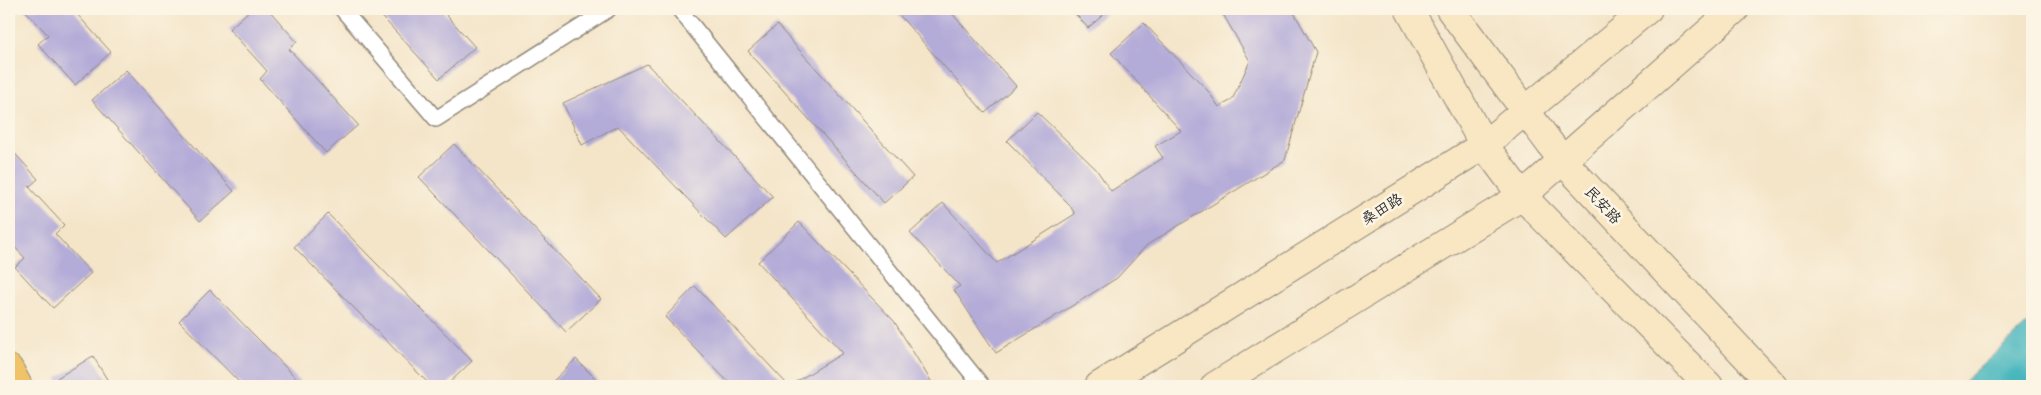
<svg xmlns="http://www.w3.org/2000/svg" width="2041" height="395" font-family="'Architects Daughter','LXGW WenKai TC',sans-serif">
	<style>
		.water { fill: #46b6bd; stroke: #387074 }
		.building { fill: #b3abd8 }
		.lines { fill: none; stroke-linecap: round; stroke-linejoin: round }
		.lane-casing { stroke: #90887a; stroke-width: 18 }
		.secondary-casing { stroke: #90887a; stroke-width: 30 }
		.primary-casing { stroke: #90887a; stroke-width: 30 }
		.lane { stroke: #fff; stroke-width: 15 }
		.secondary { stroke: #f9e7c3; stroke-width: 28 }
		.primary { stroke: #f1c369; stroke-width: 28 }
		.labels { text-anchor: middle; stroke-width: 5; stroke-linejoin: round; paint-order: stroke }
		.street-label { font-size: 15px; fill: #2b2b2b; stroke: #fcf5e5 }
	</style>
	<rect width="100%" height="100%" fill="#fcf5e5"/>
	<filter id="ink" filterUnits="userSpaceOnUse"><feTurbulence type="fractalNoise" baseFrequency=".02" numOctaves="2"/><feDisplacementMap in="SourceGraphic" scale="10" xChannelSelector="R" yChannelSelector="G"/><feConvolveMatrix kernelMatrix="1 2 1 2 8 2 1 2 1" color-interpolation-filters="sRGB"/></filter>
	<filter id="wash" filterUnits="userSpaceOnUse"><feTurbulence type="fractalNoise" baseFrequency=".0096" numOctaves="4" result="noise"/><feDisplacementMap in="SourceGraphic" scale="20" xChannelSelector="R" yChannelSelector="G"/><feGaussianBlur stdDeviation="1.12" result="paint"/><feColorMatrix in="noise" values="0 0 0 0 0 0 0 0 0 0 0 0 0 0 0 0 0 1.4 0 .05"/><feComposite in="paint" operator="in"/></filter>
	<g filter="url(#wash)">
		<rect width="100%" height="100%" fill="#f4e5c9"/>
		<path class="water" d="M2032,320V386H1959Z"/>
		<g id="blocks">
			<path class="building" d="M24,9H78L75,12L111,52L75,85L38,44L48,35Z
				M251,9H268L297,42L289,49L358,125L326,153L260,79L267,71L229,29Z
				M375,9H441L475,47L439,79Z
				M894,9H948L1016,86L985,113Z
				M1071,9H1110L1088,28Z
				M1220,9H1292L1316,52L1285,160L1147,245L1117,278L996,353L954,290L960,286L910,233L943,203L997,263L1075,214L1069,204L1007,141L1037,112L1096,169L1111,191L1163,158L1155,146L1181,131L1111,53L1144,23L1208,91L1219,107L1232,100L1250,61Z
				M777,25L913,177L884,203L748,51Z
				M647,64L773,197L726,239L618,126L582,145L563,103Z
				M126,70L234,191L200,221L92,100Z
				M454,144L601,299L566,332L419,177Z
				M9,147L38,179L29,187L64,225L55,234L91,273L53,308L15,267L25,258L9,241Z
				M328,214L472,361L446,386H431L294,247Z
				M799,222L894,321L934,386H789L843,353L758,262Z
				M695,286L786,383L788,386H732L665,317Z
				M210,290L304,386H243L179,321Z
				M93,356L111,386H62L57,378Z
				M576,359L603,386H548Z"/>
		</g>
	</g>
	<g filter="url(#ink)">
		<use href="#blocks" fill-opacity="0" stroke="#90887a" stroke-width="1"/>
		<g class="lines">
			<defs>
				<path id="lane" d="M342,9L436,119L609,9
					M679,9L982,386"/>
				<path id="secondary" d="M1409,9L1484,145L1522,196L1709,386
					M1450,9L1562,160L1774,386
					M1099,386L1484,145L1648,9
					M1215,386L1522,196L1735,9"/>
				<path id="primary" d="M9,369L18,386"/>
			</defs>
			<use href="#lane" class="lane-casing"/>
			<use href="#secondary" class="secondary-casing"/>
			<use href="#primary" class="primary-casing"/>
			<use href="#lane" class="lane"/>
			<use href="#secondary" class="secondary"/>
			<use href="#primary" class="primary"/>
		</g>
	</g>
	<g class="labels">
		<g class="street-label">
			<text transform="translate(1603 205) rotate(47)" y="5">民安路</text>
			<text transform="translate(1382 209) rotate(-32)" y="5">桑田路</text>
		</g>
	</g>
	<rect width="2041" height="395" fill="none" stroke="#fcf5e5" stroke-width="30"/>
</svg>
